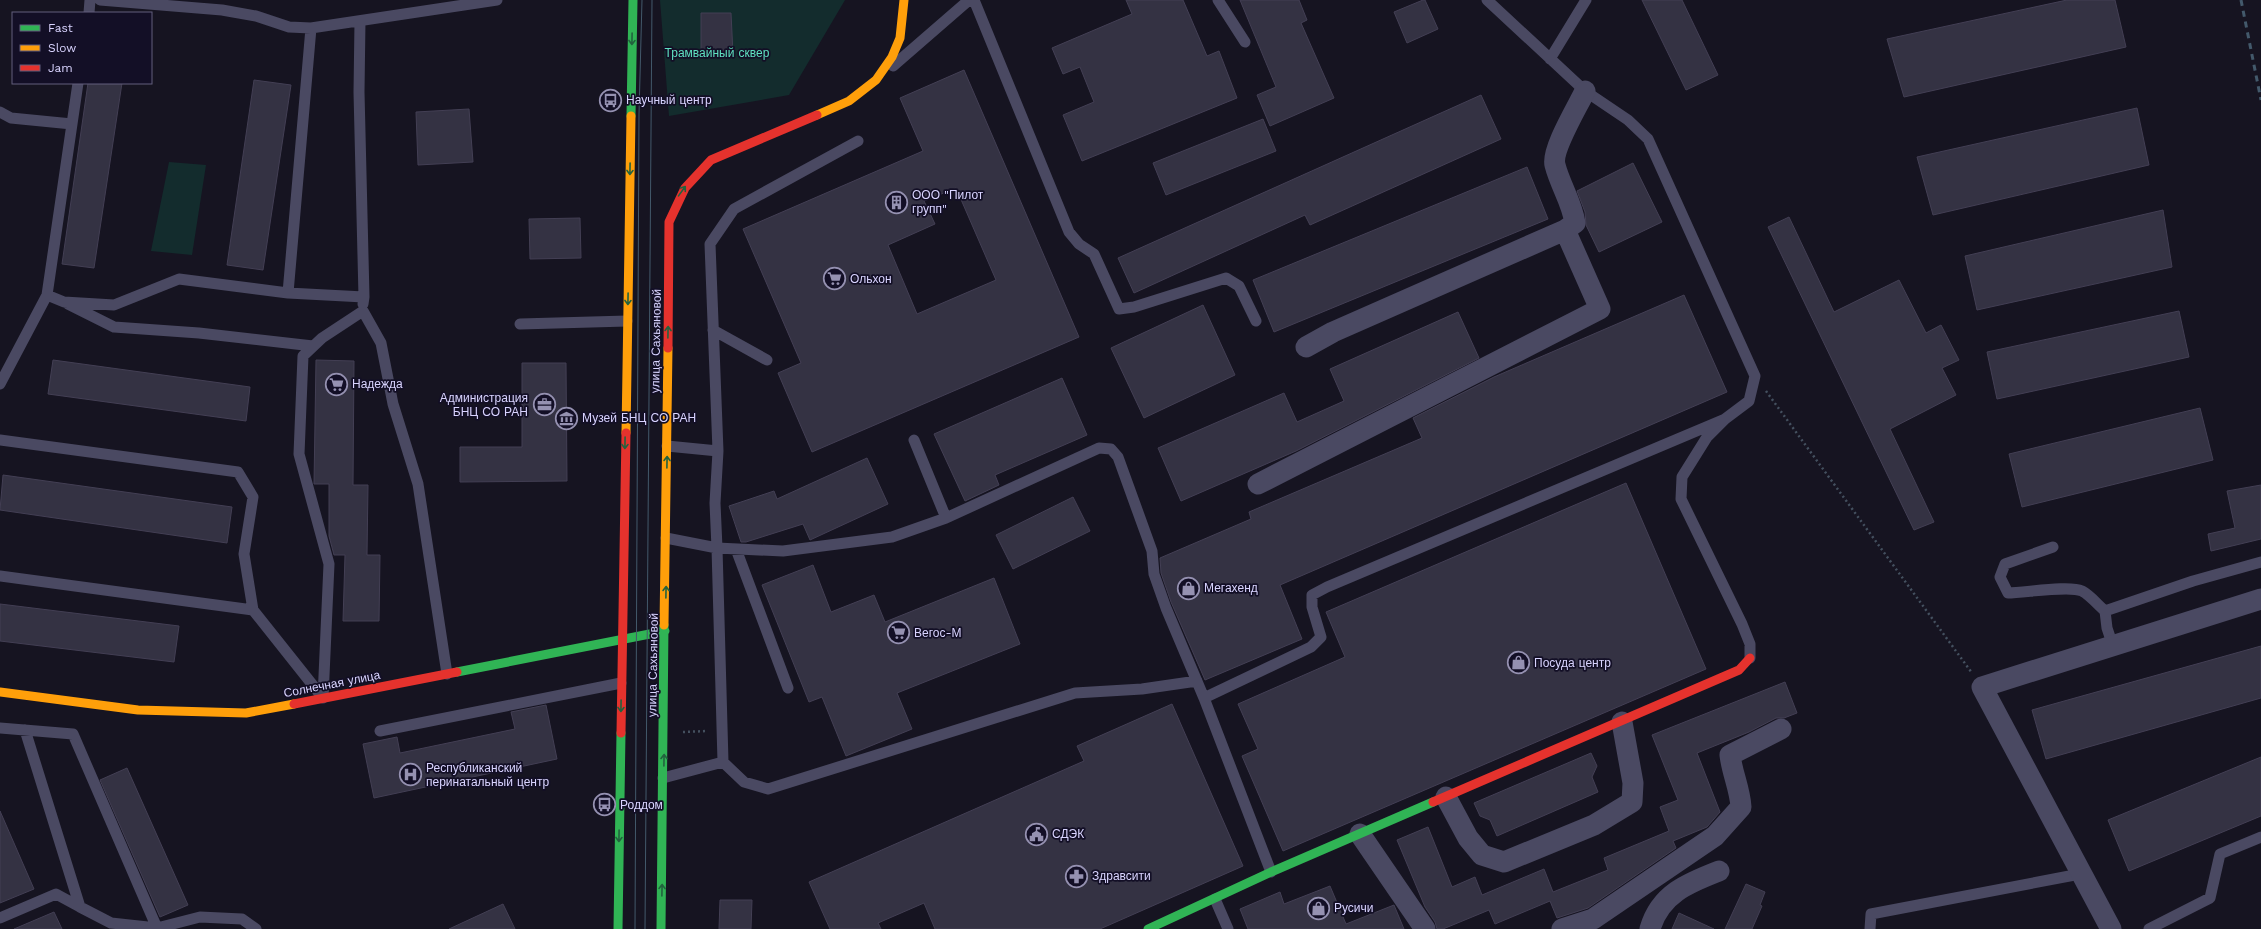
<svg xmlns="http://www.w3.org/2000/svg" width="2261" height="929" font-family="'Work Sans',sans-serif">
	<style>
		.green { fill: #132c2d }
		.building { fill: #343243; stroke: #433f54; fill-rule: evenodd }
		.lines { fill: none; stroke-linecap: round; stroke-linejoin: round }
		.path { stroke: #44505f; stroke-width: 2.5; stroke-dasharray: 2 3; stroke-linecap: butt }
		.lane { stroke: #4a4962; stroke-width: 11 }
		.street { stroke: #4a4962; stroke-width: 21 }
		.fast { stroke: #30b455; stroke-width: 9 }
		.slow { stroke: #ff9f0a; stroke-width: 9 }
		.jam { stroke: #e5322d; stroke-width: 9 }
		.tram { stroke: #43596b; stroke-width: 1 }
		.rail { stroke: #43596b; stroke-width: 3; stroke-dasharray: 6 5; stroke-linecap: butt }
		.oneway { stroke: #22623e }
		.labels { text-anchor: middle; stroke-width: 3.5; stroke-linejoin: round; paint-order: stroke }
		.park-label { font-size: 12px; fill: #5fe0c0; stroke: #130f26 }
		.poi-label { font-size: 12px; fill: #d9d4ff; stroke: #130f26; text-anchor: start }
		.street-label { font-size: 12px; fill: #d9d4ff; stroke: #130f26 }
	</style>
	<rect width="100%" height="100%" fill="#161421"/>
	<path class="green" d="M660,0H845L789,95L669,116Z
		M169,162L206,165L192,255L151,251Z"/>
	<path class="building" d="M1126,0H1183L1207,56L1219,51L1237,98L1082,161L1063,115L1094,102L1080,67L1063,74L1052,48L1132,14Z
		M1240,0H1299L1307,20L1301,23L1334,98L1270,126L1257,95L1276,87Z
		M1423,0H1425L1438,29L1407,43L1394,12Z
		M1642,0H1682L1718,75L1686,90Z
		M2067,0H2115L2126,47L1904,97L1887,39Z
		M701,13H731L733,54H701Z
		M964,70L1079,337L812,452L778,373L801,363L743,229L923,151L900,98ZM956,188L996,280L917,314L888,245L935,224L924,201Z
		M254,80L291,85L263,270L227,265Z
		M88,83H122L94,268L62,264Z
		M1481,95L1501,139L1310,225L1305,215L1134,293L1118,258Z
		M2137,108L2149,165L1933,215L1917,157Z
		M469,109L473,162L418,165L416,112Z
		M1263,119L1276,151L1166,195L1153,163Z
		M1633,163L1662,222L1599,252L1586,225L1585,212L1577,191Z
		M1527,167L1548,219L1274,332L1253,280Z
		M2163,210L2172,267L1977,310L1965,256Z
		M1789,217L1834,312L1899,280L1926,333L1941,325L1959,360L1942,368L1956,395L1890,429L1934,522L1914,530L1768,227Z
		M580,218L581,258L530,259L529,219Z
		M1684,295L1727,392L1280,585L1302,639L1205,680L1171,602L1161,573L1160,558L1251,519L1249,512L1422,438L1413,418L1494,377Z
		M1203,305L1235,375L1144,418L1111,348Z
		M2179,311L2189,357L1997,399L1987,352Z
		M1458,312L1479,358L1296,451L1181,501L1158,448L1284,393L1297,422L1344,401L1330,369Z
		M53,360L250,387L246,421L48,394Z
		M316,360L354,361L353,485H368L367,555H380L379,621H343L345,555H334L329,536V484H314Z
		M522,363H566L567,481L460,482V447H522Z
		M1062,378L1087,435L995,475L999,485L965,501L934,434Z
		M2200,408L2213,460L2022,507L2009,454Z
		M867,458L888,504L810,540L803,524L746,542H741L729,506L774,491L777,499Z
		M3,475L232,507L227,543L0,510Z
		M1626,483L1706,669L1283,851L1242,756L1258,749L1238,704L1345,657L1326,612Z
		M2261,485V539L2211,551L2208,534L2235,528L2227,491Z
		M1073,497L1090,531L1013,569L996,535Z
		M813,565L831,612L874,595L885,622L994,578L1020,644L897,693L912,729L846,756L822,697L809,702L762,585Z
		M0,604L179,626L174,662L0,641Z
		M2261,646V698L2046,759L2032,710Z
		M1785,682L1797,713L1784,718H1776L1749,732L1697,753L1720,812L1707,827L1673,841L1676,848L1588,908L1557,918L1550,901L1495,924L1489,910L1443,929H1437L1435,922L1425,907L1397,840L1428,827L1452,887L1475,877L1482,895L1544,869L1553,892L1608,870L1604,858L1669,831L1660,807L1678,800L1652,735Z
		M1172,704L1243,866L1100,929H935L924,903L878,923L881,929H830L809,882L1084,761L1077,746Z
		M546,705L557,759L374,798L363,744L397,737L400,753L515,729L511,712Z
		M1591,753L1597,766L1592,777L1598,792L1497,836L1490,820L1480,816L1474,803Z
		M2261,757V816L2129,871L2108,820Z
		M127,768L188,905L160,917L100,780Z
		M0,811L34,889L0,903Z
		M1746,884L1765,892L1760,905L1762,906L1752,929H1725Z
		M1330,886L1346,924L1394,905L1404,929H1248L1240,909L1280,892L1284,904Z
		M720,900H752L751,929H719Z
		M503,904L515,929H449Z
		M54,912L62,929H14Z
		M1679,913L1714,929H1672Z"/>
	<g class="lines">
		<path class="path" d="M1766,391L1972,673
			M683,732L708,731"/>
		<path class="lane" d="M100,0L222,10L256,16L289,27L311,28L497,0
			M974,0L1069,232L1079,244L1094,254L1119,309L1134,307L1226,278L1239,286L1256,321
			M1218,0L1245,42
			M1487,0L1585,91L1628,120L1648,139L1755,376L1749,401L1725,419L1707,437L1682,477L1681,499L1742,624L1750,644V658
			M89,13L90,0
			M360,21L359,92L364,297
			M1550,59L1586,0
			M893,66L969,0
			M0,112L11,118L72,124
			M858,141L734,209L710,244L718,451L715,503L717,548L783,551L892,537L946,518L1099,448L1111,449L1118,457L1152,551L1154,574L1166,608L1204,698
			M288,293L364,297L363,304
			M47,295L64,302L114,305L179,279L288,293L311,28
			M68,304L114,327L199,333L313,346
			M520,324L627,321
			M713,330L767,360
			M0,384L47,295L78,83
			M0,440L238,472L253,497L244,554L253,610
			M914,440L946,518
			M667,446L718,451
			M666,538L717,548L723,762L744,782L768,789L1075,693L1142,689L1197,681
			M2053,547L2005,564L2000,577L2008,593C2024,593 2069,585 2082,591C2090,595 2098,605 2105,611
			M736,549L788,688
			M0,576L253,610L323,698
			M2113,646L2107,628L2105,611L2193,581L2261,562
			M323,698L329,564L299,454L303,356L322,338L363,311L381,343L393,404L418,484L447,674
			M0,728L73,734L157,928L155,929
			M25,730L80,907L111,923L157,928L200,917L242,919L256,929
			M380,731L621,683
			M663,778L723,762
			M1271,872L1204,698L1311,647L1321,637L1312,607V595L1327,587L1725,419
			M1215,899L1228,929
			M0,918L56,894L80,907
			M1870,929L1871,914L2080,874
			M2149,929L2210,898L2220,854L2261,837"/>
		<path class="street" d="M1306,347L1333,332L1565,230L1575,223C1572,202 1560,185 1555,165C1551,150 1578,106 1585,91
			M1258,484L1600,309L1565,230
			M1446,797L1468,838L1482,855L1504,862L1594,825L1632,802L1633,783L1622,722
			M1360,834L1425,929
			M1562,929L1593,919L1715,836L1741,807C1740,789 1732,773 1730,755L1781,729
			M1650,929C1660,894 1688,883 1719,871
			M2111,929L1982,687L2261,599"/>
		<path class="fast" d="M631,116L633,0
			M457,672L665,631
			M618,929L621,733
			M661,929L664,625
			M1148,929L1271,872L1433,802"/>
		<path class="slow" d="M817,115L849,101L876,80L892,57L900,38L904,0
			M626,433L631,116
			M664,625L668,348
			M0,692L138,710L246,713L294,704"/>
		<path class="jam" d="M668,348L669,222L685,188L711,160L817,115
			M294,704L457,672
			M621,733L626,433
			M1433,802L1739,670L1750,658"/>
		<path class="tram" d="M635,929L639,114L642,0
			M645,929L652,0"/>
		<path class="rail" d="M2241,0L2261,100"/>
	</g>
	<defs><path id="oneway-shaft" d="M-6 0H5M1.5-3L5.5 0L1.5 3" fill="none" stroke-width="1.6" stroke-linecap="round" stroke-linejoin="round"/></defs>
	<g class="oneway">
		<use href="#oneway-shaft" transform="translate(632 39) rotate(91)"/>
		<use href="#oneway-shaft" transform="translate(630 169) rotate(91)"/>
		<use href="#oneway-shaft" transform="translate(682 191) rotate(-54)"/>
		<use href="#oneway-shaft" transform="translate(628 299) rotate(91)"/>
		<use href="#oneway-shaft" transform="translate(668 332) rotate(-89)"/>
		<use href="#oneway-shaft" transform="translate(625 443) rotate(91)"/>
		<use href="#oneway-shaft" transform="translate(667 462) rotate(-89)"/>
		<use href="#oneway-shaft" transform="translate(666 592) rotate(-89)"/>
		<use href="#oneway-shaft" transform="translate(621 706) rotate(91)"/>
		<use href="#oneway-shaft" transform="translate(664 760) rotate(-89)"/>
		<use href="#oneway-shaft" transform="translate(619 836) rotate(91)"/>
		<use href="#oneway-shaft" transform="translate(662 890) rotate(-89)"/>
	</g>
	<defs>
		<symbol id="bus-ring" viewBox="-11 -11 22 22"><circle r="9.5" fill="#130f26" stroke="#9591b1" stroke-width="1.5"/><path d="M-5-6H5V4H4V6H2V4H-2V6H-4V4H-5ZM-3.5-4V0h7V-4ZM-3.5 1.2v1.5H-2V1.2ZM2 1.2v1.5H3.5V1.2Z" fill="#9591b1"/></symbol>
		<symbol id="building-ring" viewBox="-11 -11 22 22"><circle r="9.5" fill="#130f26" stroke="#9591b1" stroke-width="1.5"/><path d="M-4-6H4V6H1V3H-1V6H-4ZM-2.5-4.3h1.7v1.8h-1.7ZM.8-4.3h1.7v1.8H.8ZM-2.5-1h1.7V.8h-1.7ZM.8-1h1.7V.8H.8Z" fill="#9591b1"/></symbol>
		<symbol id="supermarket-ring" viewBox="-11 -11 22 22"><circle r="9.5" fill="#130f26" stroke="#9591b1" stroke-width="1.5"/><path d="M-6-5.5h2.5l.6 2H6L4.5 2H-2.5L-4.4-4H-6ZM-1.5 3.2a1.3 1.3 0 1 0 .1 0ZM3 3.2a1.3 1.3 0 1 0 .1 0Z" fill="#9591b1"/></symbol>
		<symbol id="office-ring" viewBox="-11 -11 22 22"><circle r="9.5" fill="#130f26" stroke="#9591b1" stroke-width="1.5"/><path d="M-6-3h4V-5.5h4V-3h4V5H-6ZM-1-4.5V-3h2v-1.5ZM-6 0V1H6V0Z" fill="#9591b1"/></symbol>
		<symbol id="museum-ring" viewBox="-11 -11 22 22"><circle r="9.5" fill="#130f26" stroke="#9591b1" stroke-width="1.5"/><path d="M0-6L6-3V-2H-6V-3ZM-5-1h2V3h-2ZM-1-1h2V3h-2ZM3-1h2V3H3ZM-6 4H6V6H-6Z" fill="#9591b1"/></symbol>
		<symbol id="shop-ring" viewBox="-11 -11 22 22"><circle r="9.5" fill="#130f26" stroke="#9591b1" stroke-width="1.5"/><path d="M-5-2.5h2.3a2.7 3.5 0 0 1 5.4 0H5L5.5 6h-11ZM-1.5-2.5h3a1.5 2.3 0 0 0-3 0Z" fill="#9591b1"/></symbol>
		<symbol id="hospital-ring" viewBox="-11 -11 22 22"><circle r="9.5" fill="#130f26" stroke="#9591b1" stroke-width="1.5"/><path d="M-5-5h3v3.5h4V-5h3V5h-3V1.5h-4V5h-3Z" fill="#9591b1"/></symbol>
		<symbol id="civic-ring" viewBox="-11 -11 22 22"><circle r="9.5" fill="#130f26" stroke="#9591b1" stroke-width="1.5"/><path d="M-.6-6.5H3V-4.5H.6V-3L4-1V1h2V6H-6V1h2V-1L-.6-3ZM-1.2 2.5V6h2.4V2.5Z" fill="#9591b1"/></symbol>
		<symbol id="pharmacy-ring" viewBox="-11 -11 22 22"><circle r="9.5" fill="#130f26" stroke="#9591b1" stroke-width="1.5"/><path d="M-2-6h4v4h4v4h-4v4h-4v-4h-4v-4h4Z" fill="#9591b1"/></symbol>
	</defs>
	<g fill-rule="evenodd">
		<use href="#bus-ring" x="598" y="88" width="25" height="25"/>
		<use href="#building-ring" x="884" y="190" width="25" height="25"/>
		<use href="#supermarket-ring" x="822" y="266" width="25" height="25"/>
		<use href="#supermarket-ring" x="324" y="372" width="25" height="25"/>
		<use href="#office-ring" x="532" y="392" width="25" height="25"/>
		<use href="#museum-ring" x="554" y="406" width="25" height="25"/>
		<use href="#shop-ring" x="1176" y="576" width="25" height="25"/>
		<use href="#supermarket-ring" x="886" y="620" width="25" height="25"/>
		<use href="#shop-ring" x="1506" y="650" width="25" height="25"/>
		<use href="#hospital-ring" x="398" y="762" width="25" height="25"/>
		<use href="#bus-ring" x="592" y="792" width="25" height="25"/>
		<use href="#civic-ring" x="1024" y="822" width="25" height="25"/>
		<use href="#pharmacy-ring" x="1064" y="864" width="25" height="25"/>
		<use href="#shop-ring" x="1306" y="896" width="25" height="25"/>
	</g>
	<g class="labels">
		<g class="park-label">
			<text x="717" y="57">Трамвайный сквер</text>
		</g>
		<g class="poi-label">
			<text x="626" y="104">Научный центр</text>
			<text x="912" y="199">ООО "Пилот<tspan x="912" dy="14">групп"</tspan></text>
			<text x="850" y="283">Ольхон</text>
			<text x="352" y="388">Надежда</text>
			<text x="528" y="402" text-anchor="end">Администрация<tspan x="528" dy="14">БНЦ СО РАН</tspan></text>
			<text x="582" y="422">Музей БНЦ СО РАН</text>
			<text x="1204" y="592">Мегахенд</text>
			<text x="914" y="637">Вегос-М</text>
			<text x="1534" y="667">Посуда центр</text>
			<text x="426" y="772">Республиканский<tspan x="426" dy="14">перинатальный центр</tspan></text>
			<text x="620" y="809">Роддом</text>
			<text x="1052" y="838">СДЭК</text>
			<text x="1092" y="880">Здравсити</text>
			<text x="1334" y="912">Русичи</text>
		</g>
		<g class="street-label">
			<text transform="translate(656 341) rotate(-89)" y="4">улица Сахьяновой</text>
			<text transform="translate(653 665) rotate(-89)" y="4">улица Сахьяновой</text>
			<text transform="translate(332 684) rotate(-11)" y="4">Солнечная улица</text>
		</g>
	</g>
	<rect x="12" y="12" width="140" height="72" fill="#130f26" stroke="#625e7d"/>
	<rect x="20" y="25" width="20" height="6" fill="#30b455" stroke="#625e7d"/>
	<text x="48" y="32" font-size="12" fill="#d9d4ff">Fast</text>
	<rect x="20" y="45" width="20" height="6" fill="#ff9f0a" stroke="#625e7d"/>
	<text x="48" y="52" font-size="12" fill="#d9d4ff">Slow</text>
	<rect x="20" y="65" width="20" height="6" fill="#e5322d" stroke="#625e7d"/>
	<text x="48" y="72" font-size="12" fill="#d9d4ff">Jam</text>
</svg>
